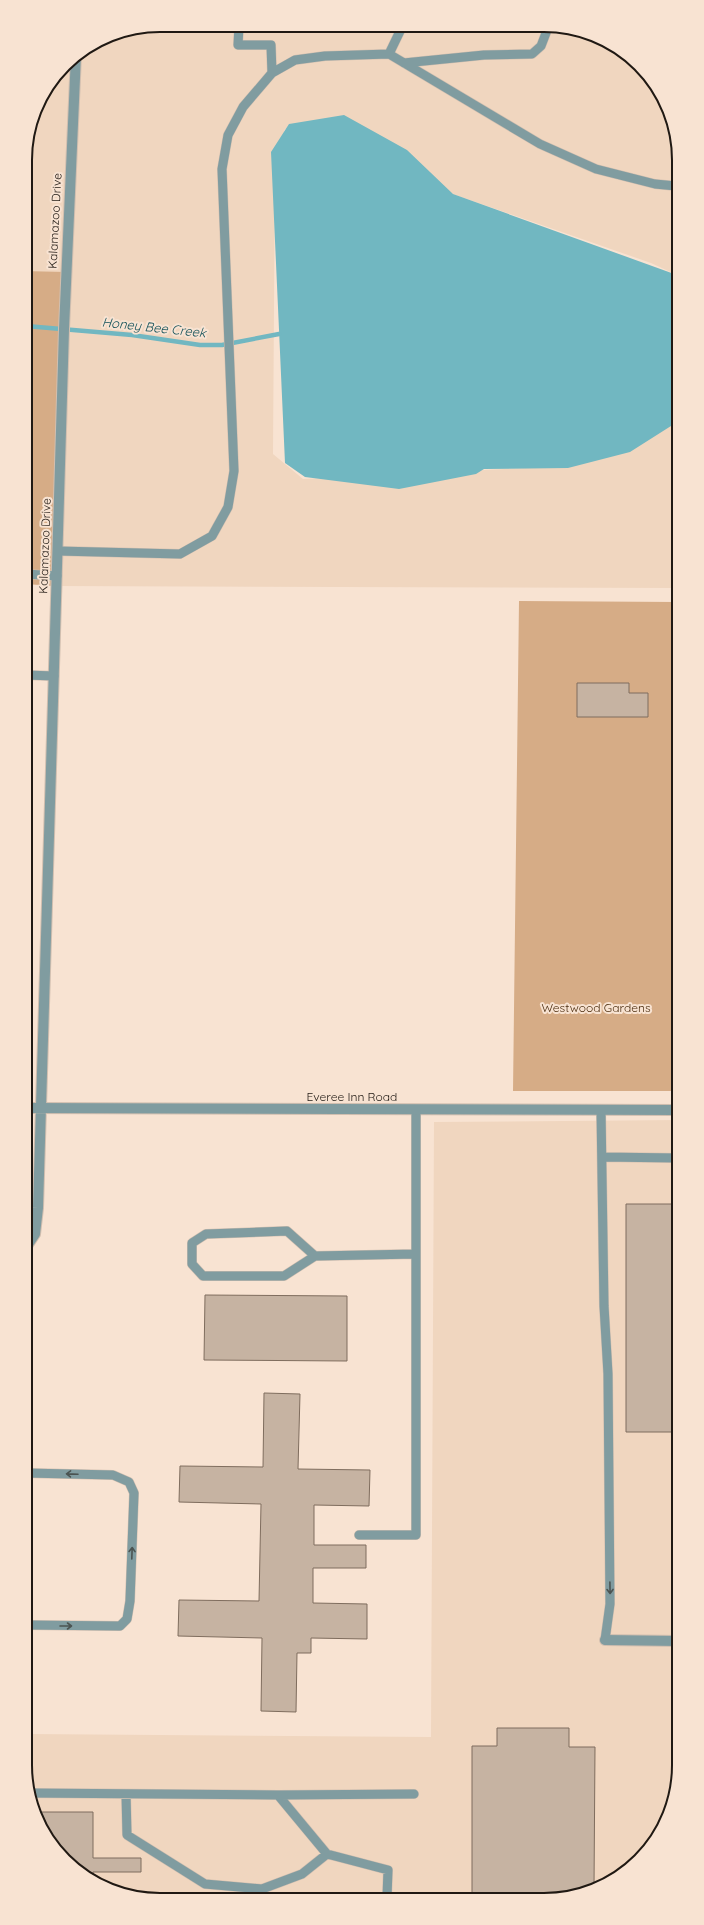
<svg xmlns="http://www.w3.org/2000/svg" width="704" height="1925" font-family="Quicksand,sans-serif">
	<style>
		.built { fill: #f0d6bf }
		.green { fill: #d6ac86 }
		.water { fill: #71b7c1 }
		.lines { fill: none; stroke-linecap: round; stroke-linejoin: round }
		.stream { stroke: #71b7c1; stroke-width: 4.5 }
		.building { fill: #c6b3a2; stroke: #7f6d5e }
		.lane-casing { stroke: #d1bfb0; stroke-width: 10 }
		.street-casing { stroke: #d1bfb0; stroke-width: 12 }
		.lane { stroke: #809ca0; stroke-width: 9 }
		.street { stroke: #809ca0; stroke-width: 10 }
		.oneway { stroke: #4b5452 }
		.labels { text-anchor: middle; stroke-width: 4; stroke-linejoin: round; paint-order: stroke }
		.street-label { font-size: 12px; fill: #201913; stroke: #f8e3d2 }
		.park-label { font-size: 12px; fill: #492b0d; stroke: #f8e3d2 }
		.water-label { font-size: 13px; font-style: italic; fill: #14525a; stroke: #f8e3d2 }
		.rim { fill: none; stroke: #201913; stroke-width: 2 }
	</style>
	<rect width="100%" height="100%" fill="#f8e3d2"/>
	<path class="built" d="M160,25L571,28L611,43L640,65L665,100L676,133L677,275L651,263L438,189L347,123L285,129L275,161L273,454L303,479L526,468L635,432L677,413V588L53,586L69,272L25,271V151L39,100L71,59L109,35Z
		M678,1120L679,1774L669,1816L646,1854L612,1882L571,1897H134L100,1886L65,1861L43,1832L28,1792V1734L431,1737L434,1122Z"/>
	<path class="green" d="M25,271L69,272L53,586L26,584Z
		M519,601L677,602L678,1091H513Z"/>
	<path class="water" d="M344,115L407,150L453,194L677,275V419L671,426L630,452L568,468L484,469L476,474L399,489L305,477L285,463L271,152L289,124Z"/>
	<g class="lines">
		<path class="stream" d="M26,326L132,335L200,345H222L279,334"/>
	</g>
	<path class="building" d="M577,683H629V693H648V717H577Z
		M626,1204H678V1432H626Z
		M205,1295L347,1296V1361L204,1360Z
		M264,1393L300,1394L298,1469L370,1470L369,1506L314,1505V1545H366V1568H313V1603L367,1604V1639L311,1638V1653H297L296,1712L261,1711L262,1638L178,1636L179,1600L259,1601L261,1504L179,1502L180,1466L263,1467Z
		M497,1728H569V1747H595L594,1888L571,1897H472V1746H497Z
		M35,1812H93V1858H141V1872H93V1881L65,1861L43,1832Z"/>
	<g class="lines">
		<defs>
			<path id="lane" d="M239,26L238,45H271L272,73
				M389,54L540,144L596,169L655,184L676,186
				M404,63L484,55L532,54L541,46L546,33L544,27
				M58,551L180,554L212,536L228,507L234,471L222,169L228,135L243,107L272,73L295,60L325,56L389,54L402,27
				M26,574L57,576
				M26,675L54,676
				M601,1110L604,1306L608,1374L610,1604L605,1640
				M602,1157L678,1158
				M315,1256L287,1231L206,1234L192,1243V1264L203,1276H284L315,1256L416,1254
				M27,1473L113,1475L129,1482L134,1493L130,1601L127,1619L120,1626L27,1625
				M359,1535H416V1110
				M28,1793L278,1795L327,1854L388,1870L387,1897
				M126,1794L127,1835L205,1884L262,1889L302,1874L327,1854
				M278,1795L414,1794"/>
			<path id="street" d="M27,1108L678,1110
				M27,1246L35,1234L38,1208L64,329L76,55
				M605,1640L679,1641"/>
		</defs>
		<use href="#lane" class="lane-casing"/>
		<use href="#street" class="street-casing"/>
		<use href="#lane" class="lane"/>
		<use href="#street" class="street"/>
	</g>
	<defs><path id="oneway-shaft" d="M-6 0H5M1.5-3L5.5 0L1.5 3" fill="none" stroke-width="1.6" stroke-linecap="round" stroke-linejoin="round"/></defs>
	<g class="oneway">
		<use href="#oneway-shaft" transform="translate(72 1474) rotate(-178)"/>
		<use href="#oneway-shaft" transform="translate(132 1553) rotate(-88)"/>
		<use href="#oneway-shaft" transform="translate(610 1588) rotate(89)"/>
		<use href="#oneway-shaft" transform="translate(66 1626)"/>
	</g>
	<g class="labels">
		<g class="street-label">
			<text transform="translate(55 221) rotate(-87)" y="4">Kalamazoo Drive</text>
			<text transform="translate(45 546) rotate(-88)" y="4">Kalamazoo Drive</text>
			<text x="352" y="1101">Everee Inn Road</text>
		</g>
		<g class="park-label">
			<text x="596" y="1012">Westwood Gardens</text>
		</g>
		<g class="water-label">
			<text transform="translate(154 327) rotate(6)" y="5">Honey Bee Creek</text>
		</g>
	</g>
	<path d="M0 0H704V1925H0ZM160 32H544A128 128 0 0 1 672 160V1765A128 128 0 0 1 544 1893H160A128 128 0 0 1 32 1765V160A128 128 0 0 1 160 32Z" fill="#f8e3d2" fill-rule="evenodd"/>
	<path class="rim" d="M160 32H544A128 128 0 0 1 672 160V1765A128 128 0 0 1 544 1893H160A128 128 0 0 1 32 1765V160A128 128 0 0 1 160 32Z"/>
</svg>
